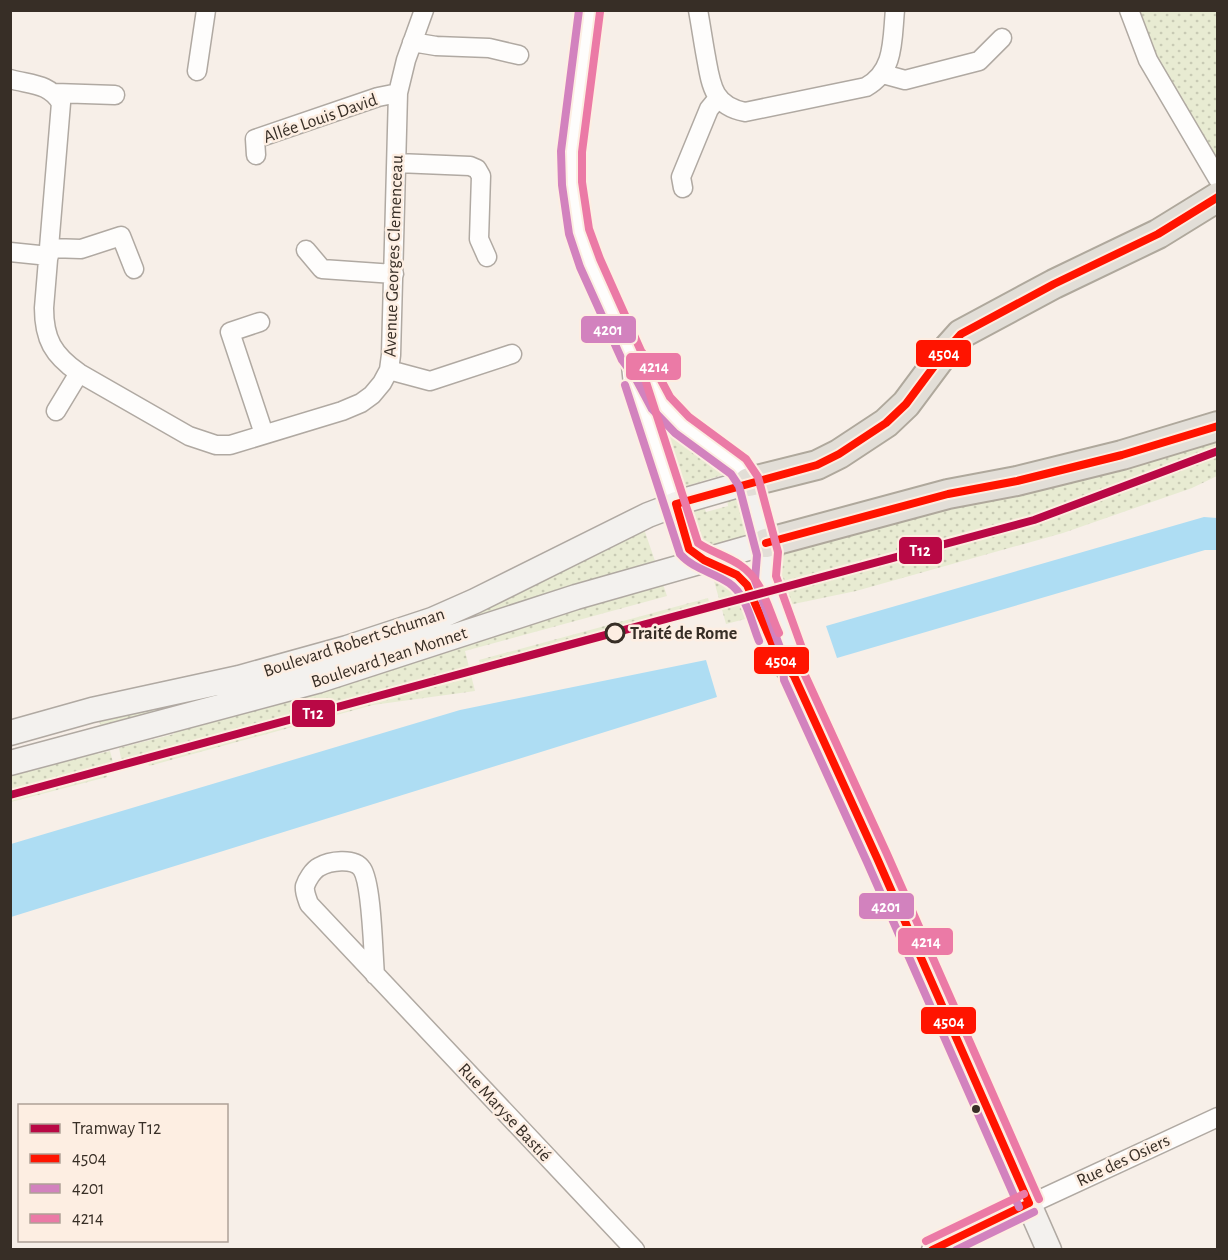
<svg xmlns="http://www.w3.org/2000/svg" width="1228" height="1260" font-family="'Alegreya Sans',sans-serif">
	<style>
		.green { fill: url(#green-dots) }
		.water { fill: #aeddf3 }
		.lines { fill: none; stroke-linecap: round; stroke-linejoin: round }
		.minor-casing { stroke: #b0a9a2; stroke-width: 21 }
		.tertiary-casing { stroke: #b0a9a2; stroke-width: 24 }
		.secondary-casing { stroke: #b0a9a2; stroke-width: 27 }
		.trunk-casing { stroke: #afa89c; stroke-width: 32 }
		.minor { stroke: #fefdfc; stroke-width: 18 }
		.tertiary { stroke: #fefdfc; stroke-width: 21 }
		.secondary { stroke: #f3f1ee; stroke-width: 24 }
		.trunk { stroke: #e2ded7; stroke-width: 28 }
		.bus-1-casing { stroke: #fdeee2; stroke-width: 12 }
		.bus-2-casing { stroke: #fdeee2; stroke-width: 12 }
		.bus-3-casing { stroke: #fdeee2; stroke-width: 12 }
		.bus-1 { stroke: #ff1400; stroke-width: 8 }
		.bus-2 { stroke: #d282be; stroke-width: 8 }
		.bus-3 { stroke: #eb7aa6; stroke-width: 8 }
		.tram-1-casing { stroke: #fdeee2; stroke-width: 12 }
		.tram-1 { stroke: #b90845; stroke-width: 8 }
		.stop-dot { fill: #fdeee2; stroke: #372e26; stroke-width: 3 }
		.bus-dot { fill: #372e26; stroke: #fdeee2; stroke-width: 2 }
		.labels { text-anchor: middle; stroke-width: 5; stroke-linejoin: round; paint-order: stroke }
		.street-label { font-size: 18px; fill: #372e26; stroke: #fdeee2 }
		.stop-label { font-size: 18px; font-weight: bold; fill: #372e26; stroke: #fdeee2; text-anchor: start }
		.line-badge { stroke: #fdeee2; stroke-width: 2 }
		.badge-label { font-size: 16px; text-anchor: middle; font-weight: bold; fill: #fff }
	</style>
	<defs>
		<pattern id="green-dots" width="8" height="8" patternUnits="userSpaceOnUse" patternTransform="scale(1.5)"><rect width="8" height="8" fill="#e8ebd2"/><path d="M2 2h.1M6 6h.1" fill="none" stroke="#c8cab4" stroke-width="1.8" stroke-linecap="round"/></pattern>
	</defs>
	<rect width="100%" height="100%" fill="#f7efe8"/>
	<path class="green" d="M1127,11H1217V179Z
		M655,417L732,472L680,488Z
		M1217,432V476L1192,488L1063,533L856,591L784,606L774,563L784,550Z
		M735,499C743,501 745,505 747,512C748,517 752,525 750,531C747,539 719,544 710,547C696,547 695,528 692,516L696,510L704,507L706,512L728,506L727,500Z
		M643,526L655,561L582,582L379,654L102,731L98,717L243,685Z
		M711,570L734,582L753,617L726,624Z
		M663,584L667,596L465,651L475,691L373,705L149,766L147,761L123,768L119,748L174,734L173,727L489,631Z
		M708,598L711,609L482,671L479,660Z
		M97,748L98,754L110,751L115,770L107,772V777L11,802V769Z"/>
	<path class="water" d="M1204,517L1217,518V550H1205L837,658L826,626Z
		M706,660L717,697L11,917V844L460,710Z"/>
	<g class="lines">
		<defs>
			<path id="minor" d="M698,10C701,26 703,41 706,57C711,85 713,106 745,112L866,87C895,71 892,40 895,10
				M1129,10L1148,60L1218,179
				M412,42L436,46L489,48L519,55
				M197,71L206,10
				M883,74L905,80L979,61L1002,38
				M10,79C31,85 49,83 61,103L44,308C44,339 53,355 79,373L189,436L216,445H230L342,411L361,403L372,395L382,383L389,370L391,355L398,93L406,60L424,10
				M55,93L115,95
				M256,155L255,139L378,97L398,93
				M397,163L470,166L477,169L481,176L479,239L487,257
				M683,188L681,177L709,109L718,98
				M50,248L81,249L121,236L134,269
				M306,250L322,269L394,274
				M10,252L49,256
				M260,322L230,332L264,434
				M389,370L430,381L512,354
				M56,411L79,373
				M375,975C373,953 372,884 362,869C354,857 329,861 319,867C313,870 307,880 305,886C304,892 307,898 309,904L635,1250
				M931,1250L1218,1117"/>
			<path id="tertiary" d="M590,10L578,91L571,152L572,183L579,231L590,263L632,356L645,373L661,403L682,425L739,467L749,482
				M632,360L634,380L676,504"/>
			<path id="secondary" d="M676,504L689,549L704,560L737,575L747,585L778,657L794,676L877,858L1049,1250
				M10,733L92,710L239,678L347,648L432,620L475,601L648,515L690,499L749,482L768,554L765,577L792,651L794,676
				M10,763L317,681L576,597L766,543"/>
			<path id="trunk" d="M749,482L817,465L839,454L886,423L906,404L944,353L961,334L1054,284L1158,234L1218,197
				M766,543L948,494L1017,481L1122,455L1218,426"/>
		</defs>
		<use href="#minor" class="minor-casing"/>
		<use href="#tertiary" class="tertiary-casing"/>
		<use href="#secondary" class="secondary-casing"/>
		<use href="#trunk" class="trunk-casing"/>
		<use href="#minor" class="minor"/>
		<use href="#tertiary" class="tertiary"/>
		<use href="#secondary" class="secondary"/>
		<use href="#trunk" class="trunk"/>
		<defs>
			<path id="bus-1" d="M676,504L689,549L704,560L737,575L747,585L778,657L794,676L877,858L1029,1203
				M676,504L817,465L839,454L886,423L906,404L944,353L961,334L1054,284L1158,234L1218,197
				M766,543L948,494L1017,481L1122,455L1218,426
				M932,1250L1029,1203"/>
			<path id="bus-2" d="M579,10L561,151L562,185L569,234L580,267L622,360L636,379L652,409L675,433L731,474L739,486L757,555L755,580L782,653L784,680L867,862L1019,1207
				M625,385L680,554C693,569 713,572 729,583C747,595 751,622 759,641
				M956,1250L1034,1212"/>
			<path id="bus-3" d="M600,12L582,152V182L589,229L600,259L641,351L654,367L670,397L689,417L746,459L758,477L778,552L776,576L802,648L804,673L887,854L1039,1199
				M645,379L698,543C711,552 727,556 740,565C763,580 768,609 779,633
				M926,1241L1024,1194"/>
		</defs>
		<use href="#bus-1" class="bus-1-casing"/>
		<use href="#bus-2" class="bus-2-casing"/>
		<use href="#bus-3" class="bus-3-casing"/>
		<use href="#bus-1" class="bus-1"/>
		<use href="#bus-2" class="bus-2"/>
		<use href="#bus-3" class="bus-3"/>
		<defs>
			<path id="tram-1" d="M10,795L1034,520L1218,451"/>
		</defs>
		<use href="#tram-1" class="tram-1-casing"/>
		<use href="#tram-1" class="tram-1"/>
	</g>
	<circle class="stop-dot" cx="615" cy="633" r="9"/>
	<circle class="bus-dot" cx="976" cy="1109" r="5"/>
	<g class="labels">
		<g class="street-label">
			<text transform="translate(320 118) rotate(-19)" y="6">Allée Louis David</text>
			<text transform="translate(393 256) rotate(-88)" y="6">Avenue Georges Clemenceau</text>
			<text transform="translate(354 642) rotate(-18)" y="6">Boulevard Robert Schuman</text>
			<text transform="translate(389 657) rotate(-18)" y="6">Boulevard Jean Monnet</text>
			<text transform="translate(505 1112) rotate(47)" y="6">Rue Maryse Bastié</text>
			<text transform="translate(1123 1160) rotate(-25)" y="6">Rue des Osiers</text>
		</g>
		<g class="stop-label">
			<text x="630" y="639">Traité de Rome</text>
		</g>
	</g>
	<g class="line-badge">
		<rect x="580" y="315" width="57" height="29" rx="6" fill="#d282be"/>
		<rect x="915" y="339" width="57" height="29" rx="6" fill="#ff1400"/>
		<rect x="625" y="352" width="57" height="29" rx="6" fill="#eb7aa6"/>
		<rect x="898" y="536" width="45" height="29" rx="6" fill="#b90845"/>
		<rect x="753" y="646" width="57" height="29" rx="6" fill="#ff1400"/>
		<rect x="291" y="699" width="45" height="29" rx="6" fill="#b90845"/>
		<rect x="858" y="892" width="57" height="28" rx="6" fill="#d282be"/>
		<rect x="897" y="927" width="57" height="29" rx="6" fill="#eb7aa6"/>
		<rect x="920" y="1006" width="57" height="29" rx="6" fill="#ff1400"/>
	</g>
	<g class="badge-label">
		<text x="608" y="335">4201</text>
		<text x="944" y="359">4504</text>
		<text x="654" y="372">4214</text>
		<text x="920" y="556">T12</text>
		<text x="781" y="666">4504</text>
		<text x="313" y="719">T12</text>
		<text x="886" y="912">4201</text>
		<text x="926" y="947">4214</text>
		<text x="949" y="1027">4504</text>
	</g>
	<rect width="1228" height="1260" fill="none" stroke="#372e26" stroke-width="24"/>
	<rect x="18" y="1104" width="210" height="138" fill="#fdeee2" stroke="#aea197" stroke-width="1.5"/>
	<rect x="30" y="1124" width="30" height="9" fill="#b90845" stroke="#aea197" stroke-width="1.5"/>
	<text x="72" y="1134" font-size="18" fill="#372e26">Tramway T12</text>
	<rect x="30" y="1154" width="30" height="9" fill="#ff1400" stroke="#aea197" stroke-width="1.5"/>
	<text x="72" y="1164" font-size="18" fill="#372e26">4504</text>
	<rect x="30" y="1184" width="30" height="9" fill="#d282be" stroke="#aea197" stroke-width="1.5"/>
	<text x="72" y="1194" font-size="18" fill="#372e26">4201</text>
	<rect x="30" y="1214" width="30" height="9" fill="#eb7aa6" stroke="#aea197" stroke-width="1.5"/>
	<text x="72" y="1224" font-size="18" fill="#372e26">4214</text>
</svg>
